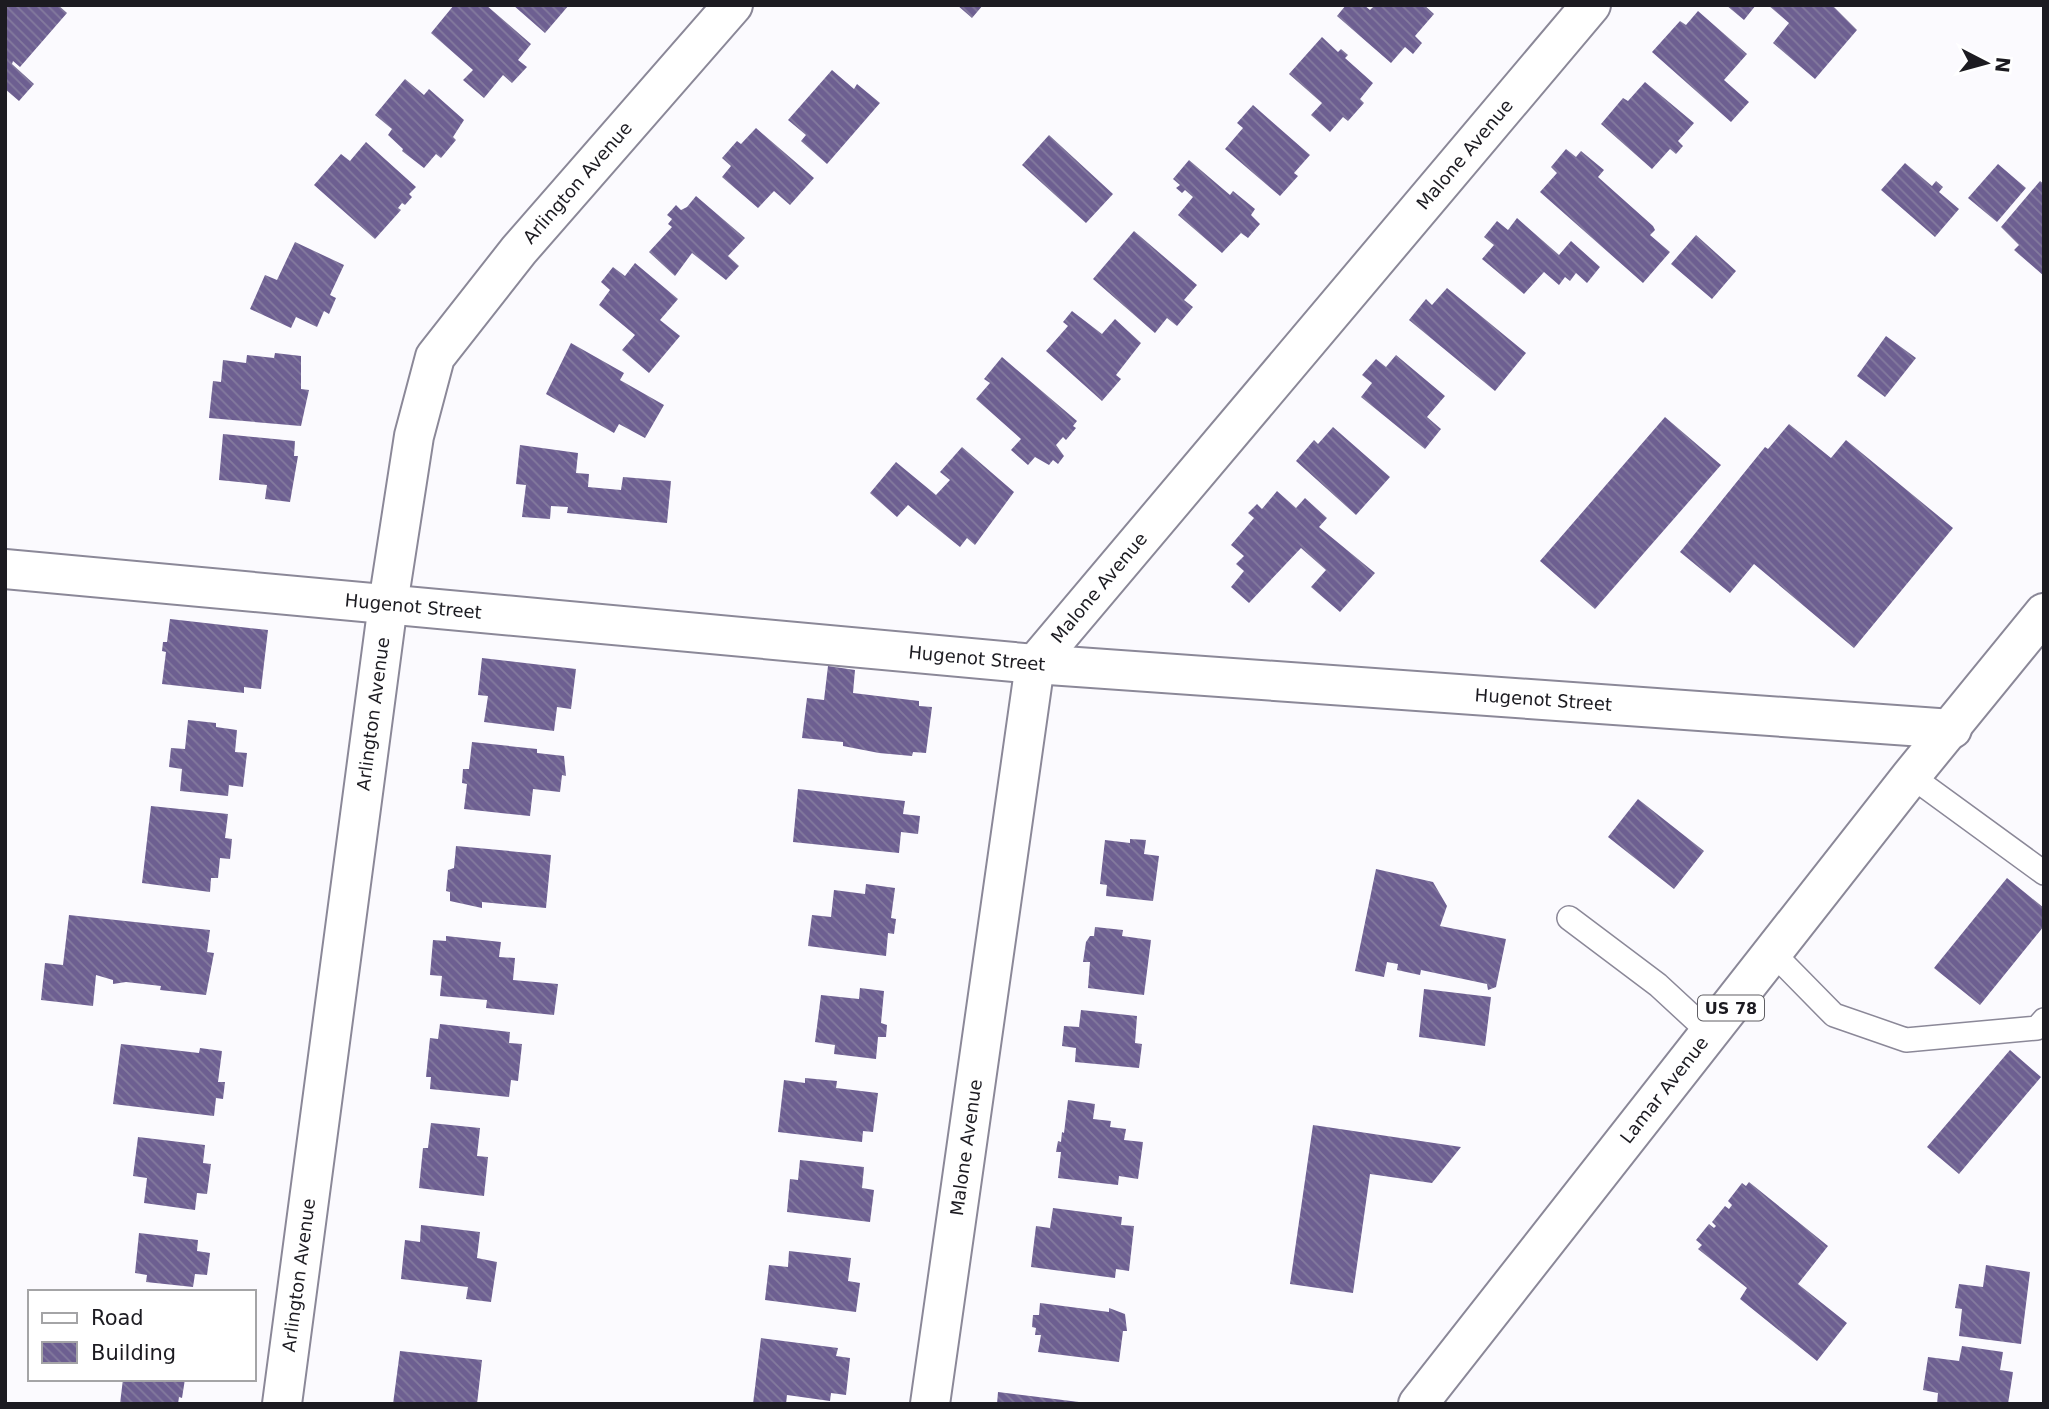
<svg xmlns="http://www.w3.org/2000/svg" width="2049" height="1409" font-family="'DejaVu Sans',sans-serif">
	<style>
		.building { fill: url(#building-back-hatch) }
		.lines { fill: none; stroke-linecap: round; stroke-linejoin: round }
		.service-casing { stroke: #8b8898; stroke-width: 26 }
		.minor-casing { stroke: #8b8898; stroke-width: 42 }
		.primary-casing { stroke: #8b8898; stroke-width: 42 }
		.service { stroke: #fff; stroke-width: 23 }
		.minor { stroke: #fff; stroke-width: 38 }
		.primary { stroke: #fff; stroke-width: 38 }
		.labels { text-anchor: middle; stroke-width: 6; stroke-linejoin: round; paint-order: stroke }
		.shield { fill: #fff; stroke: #605f64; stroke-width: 2 }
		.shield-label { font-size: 16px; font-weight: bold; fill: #1c1b21 }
		.street-label { font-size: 18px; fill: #1c1b21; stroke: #fff }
	</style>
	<defs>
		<pattern id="building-back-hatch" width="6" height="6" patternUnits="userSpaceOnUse" patternTransform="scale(1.75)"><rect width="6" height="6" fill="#6d5f91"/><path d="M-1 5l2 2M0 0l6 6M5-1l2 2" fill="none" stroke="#847b9e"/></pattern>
	</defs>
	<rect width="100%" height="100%" fill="#fbfafe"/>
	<path class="building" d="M5,5H58L67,13L20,67L13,61L12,64L34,84L19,101L5,89Z
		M454,5H486L531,44L518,60L527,67L512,83L503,75L484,98L463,80L473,70L431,33Z
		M513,5H569L545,33Z
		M957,5H983L972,18Z
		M1346,5H1364L1370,10L1375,5H1424L1434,14L1415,36L1422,43L1413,54L1405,47L1391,63L1337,16Z
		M1726,5H1756L1744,20Z
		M1768,5H1832L1857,30L1815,79L1773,43L1789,23Z
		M1698,11L1747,54L1724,80L1749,102L1731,122L1652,52L1680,21L1686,25Z
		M1322,37L1338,52L1341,49L1348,55L1345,58L1373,83L1360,99L1364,103L1348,121L1343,117L1330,132L1311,115L1322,103L1289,74Z
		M832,70L854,89L857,84L880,103L827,164L801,141L806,135L788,120Z
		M405,79L424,95L429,89L464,120L453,137L456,140L441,158L436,154L424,168L402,151L403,149L388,135L392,129L375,115Z
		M1645,82L1694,123L1678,141L1683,146L1676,154L1670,149L1652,169L1601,124L1623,98L1628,101Z
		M1253,105L1310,155L1294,173L1298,176L1280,196L1225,149L1243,128L1237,123Z
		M756,128L814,178L790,205L774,191L758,208L722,177L731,166L722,158L737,141L741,144Z
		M1049,135L1113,194L1086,223L1022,165Z
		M366,142L416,187L409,194L412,197L405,205L402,203L398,208L401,210L375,239L314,185L341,154L350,161Z
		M1566,149L1576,157L1581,151L1604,170L1598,177L1653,226L1655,230L1650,235L1670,252L1643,283L1540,192L1557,173L1551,167Z
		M1189,160L1230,195L1233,191L1255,209L1251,215L1260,224L1248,238L1241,233L1222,253L1178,215L1193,197L1185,190L1182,193L1176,188L1180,185L1173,179Z
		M1905,163L1932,186L1936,181L1943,187L1939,192L1959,209L1935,237L1881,190Z
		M1998,164L2026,188L1997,222L1968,198Z
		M2040,181L2044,184V276L2014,250L2019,245L2001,227Z
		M696,196L745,238L728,256L739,266L726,280L692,253L675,276L649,252L672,227L668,224L672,219L667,215L676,205L681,210L687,207Z
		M1517,218L1559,255L1571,241L1600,267L1587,283L1576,273L1570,281L1565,277L1559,285L1544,272L1524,294L1482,259L1494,245L1484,237L1497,221L1508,230Z
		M1134,231L1197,285L1184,300L1193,307L1177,326L1167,318L1155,333L1093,279Z
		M1696,235L1736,271L1712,299L1671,264Z
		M295,242L344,265L330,295L336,298L329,314L324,311L317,327L296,317L291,328L250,309L265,275L277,280Z
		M635,263L678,299L660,320L680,336L649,373L622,350L635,335L599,305L610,290L601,282L613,267L625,276Z
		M1447,288L1526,353L1495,391L1409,320L1426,299L1432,305Z
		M1072,311L1102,334L1115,319L1141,343L1116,375L1121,379L1102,401L1046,351L1068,326L1063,322Z
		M1886,336L1916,358L1885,397L1857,376Z
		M571,343L624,373L620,380L664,405L645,438L619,424L614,433L546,394Z
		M275,353L301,356V389L309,390L301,426L209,418L213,381L221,382L223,360L246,363L247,355L274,358Z
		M1396,355L1445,396L1427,417L1441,429L1425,449L1361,397L1372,383L1362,375L1376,359L1386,367Z
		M1002,357L1077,421L1073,426L1076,428L1066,440L1063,437L1056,445L1064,456L1058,464L1053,460L1049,465L1035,457L1028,465L1011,450L1021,439L976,399L990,383L984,379Z
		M1665,417L1721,465L1595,609L1540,561Z
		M1789,424L1831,458L1846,440L1953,528L1854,648L1754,564L1730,593L1680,552L1765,447L1768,449Z
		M1333,427L1390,477L1356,515L1296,461L1314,440L1318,444Z
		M223,434L295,441L294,456H298L290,502L265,499L267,485L219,480Z
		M520,445L578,453L576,473L589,474L588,487L621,490L623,477L671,481L667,523L567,513L568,507L551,506L550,519L522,517L526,485L516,484Z
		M962,447L1014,492L975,545L967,538L960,547L908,505L897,517L870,493L896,462L936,495L950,480L940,472Z
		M1277,491L1296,508L1305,498L1327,518L1319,527L1375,573L1340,612L1311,587L1326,570L1301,548L1249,603L1231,587L1244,571L1236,564L1244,556L1231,545L1254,518L1248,513L1257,504L1262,509Z
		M170,619L268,630L261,689L244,687V693L162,684L166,652L162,651L163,642H167Z
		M482,658L576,669L571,709L557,707L554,731L484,722L488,696L478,695Z
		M828,666L855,670L853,693L919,701V706L932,707L926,753L913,752L912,756L879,753L843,746V742L802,738L807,698L824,700Z
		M188,720L216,723V727L237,730L235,752L247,753L243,787L229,785L228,796L180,791L182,769L169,767L171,748L185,749Z
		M472,742L537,749V753L564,756L566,776L562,775L560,792L533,789L530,816L464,809L467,784L462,783L463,769H469Z
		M798,789L905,801L903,814L920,816L918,834L901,832L899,853L793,842Z
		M1638,799L1704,851L1674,889L1608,837Z
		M151,806L228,814L225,838L232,839L230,859L220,858L218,878H211L210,892L142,883Z
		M1130,839L1146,840L1144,854L1159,856L1153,901L1106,896L1107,885L1100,884L1105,840L1130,843Z
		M456,846L551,855L546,908L482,902V908L450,901V892L446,891L448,870L454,868Z
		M1376,869L1433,882L1447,906L1440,926L1506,939L1496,987L1488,990L1487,984L1421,970L1420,975L1397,970L1398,964L1387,962L1384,977L1355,971Z
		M2007,878L2044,908V926L1980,1005L1934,968Z
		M866,884L895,888L891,918L896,919L894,934L888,933L886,956L808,946L812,915L831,917L834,890L865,894Z
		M69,915L210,930L207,952L214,953L206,995L160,990L161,986L126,982L113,984V980L96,975L93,1006L41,1000L45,963L63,965Z
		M1095,927L1123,930L1122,936L1151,940L1144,995L1088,988L1090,962H1083L1086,942L1090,936H1094Z
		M446,936L501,942L499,957L515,958L513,980L558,984L554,1015L486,1008L487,1000L440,996L442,976L430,975L433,940L446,941Z
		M860,988L884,991L881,1023L887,1025L886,1037H878L876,1059L834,1054L835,1045L815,1042L821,995L859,999Z
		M1424,989L1491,997L1485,1046L1419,1037Z
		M1081,1010L1137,1016L1135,1043L1142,1044L1139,1068L1075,1062L1076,1048L1062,1046L1064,1026L1079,1027Z
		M440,1024L510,1032L509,1043L522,1044L518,1081L511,1080L509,1097L430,1089L431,1077H426L430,1038L438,1039Z
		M121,1044L199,1053L200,1048L222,1051L218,1082H225L223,1099L216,1098L214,1116L113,1104Z
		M2010,1050L2041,1077L1959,1174L1927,1147Z
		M805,1078L837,1081L836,1088L878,1093L873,1132L863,1131L862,1142L778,1132L784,1080L805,1083Z
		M1068,1100L1095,1104L1093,1119L1111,1121L1110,1127L1126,1129L1124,1140L1143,1142L1138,1179L1119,1176L1118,1185L1058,1178L1061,1152H1056L1058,1141L1061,1142L1062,1132L1064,1133Z
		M431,1123L480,1128L477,1156L488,1157L484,1196L419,1188L423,1148H428Z
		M1313,1125L1461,1147L1432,1183L1370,1174L1353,1293L1290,1284Z
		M138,1137L205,1145L203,1163L211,1164L207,1194L197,1193L195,1210L144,1203L147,1178L133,1176Z
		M800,1160L864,1167L862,1188L874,1190L870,1222L787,1212L790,1179L798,1180Z
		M1749,1182L1828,1246L1798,1284L1847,1323L1817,1361L1740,1299L1747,1288L1698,1249L1702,1245L1696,1240L1709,1224L1714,1228L1716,1226L1712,1222L1725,1206L1729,1209L1732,1205L1728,1201L1742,1183L1746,1186Z
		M1053,1208L1122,1217L1121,1225L1134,1226L1129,1271L1116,1269L1115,1278L1031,1267L1036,1226L1050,1228Z
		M421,1225L480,1232L477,1258L497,1262L491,1302L466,1299L468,1287L401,1279L405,1240L420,1242Z
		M139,1233L198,1240L197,1251L210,1253L207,1275L195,1274L193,1287L146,1282L147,1275L135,1273Z
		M789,1251L851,1258L848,1281L860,1283L856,1312L765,1300L769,1265L788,1267Z
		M1986,1265L2030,1272L2021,1344L1959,1336L1962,1309L1955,1308L1959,1284L1983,1287Z
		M1040,1303L1109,1312V1308L1125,1314L1127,1331H1123L1119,1362L1038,1352L1041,1335H1035L1036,1328L1032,1327L1033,1315H1039Z
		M761,1338L838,1348L836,1356L850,1358L846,1395L831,1393L830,1401L787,1395L786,1404H753Z
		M1962,1346L2003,1352L2000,1370L2013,1372L2008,1404H1937L1938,1393L1923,1390L1928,1357L1959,1361Z
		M400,1351L482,1360L477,1404H393Z
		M123,1379H185L182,1398L179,1397L178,1404H120Z
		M998,1392L1079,1402V1404H997Z"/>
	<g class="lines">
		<defs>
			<path id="service" d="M1911,776L2044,873
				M1569,918L1658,985L1711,1034
				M1773,953L1834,1015L1906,1040L2037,1028L2044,1020"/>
			<g id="minor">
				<path id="s1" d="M5,569L1035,664L1952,729"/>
				<path id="s2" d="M282,1404L388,604L414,436L435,357L519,250L733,5"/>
				<path id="s3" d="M930,1404L1035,664L1591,5"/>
			</g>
			<g id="primary">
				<path id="s4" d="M1418,1404L1911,776L2044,613"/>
			</g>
		</defs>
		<use href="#service" class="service-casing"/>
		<use href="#minor" class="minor-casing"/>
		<use href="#primary" class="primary-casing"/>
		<use href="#service" class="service"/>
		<use href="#minor" class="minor"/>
		<use href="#primary" class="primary"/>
	</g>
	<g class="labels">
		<rect class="shield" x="1698" y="995.5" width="66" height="25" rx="5"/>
		<g class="shield-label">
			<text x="1731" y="1014">US 78</text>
		</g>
		<g class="street-label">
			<text dy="6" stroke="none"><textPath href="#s3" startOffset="1414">Malone Avenue</textPath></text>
			<text dy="6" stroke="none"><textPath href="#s2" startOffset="1284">Arlington Avenue</textPath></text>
			<text dy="6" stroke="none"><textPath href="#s3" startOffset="847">Malone Avenue</textPath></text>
			<text dy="6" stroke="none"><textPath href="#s1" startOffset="410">Hugenot Street</textPath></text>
			<text dy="6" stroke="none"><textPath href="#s1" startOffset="976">Hugenot Street</textPath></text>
			<text dy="6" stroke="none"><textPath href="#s1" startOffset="1544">Hugenot Street</textPath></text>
			<text dy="6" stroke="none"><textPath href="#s2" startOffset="696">Arlington Avenue</textPath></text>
			<text dy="6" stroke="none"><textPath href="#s4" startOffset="399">Lamar Avenue</textPath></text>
			<text dy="6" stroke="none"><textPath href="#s3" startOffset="259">Malone Avenue</textPath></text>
			<text dy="6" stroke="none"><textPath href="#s2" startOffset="130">Arlington Avenue</textPath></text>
		</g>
	</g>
	<rect width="2049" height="1409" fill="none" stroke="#1c1b21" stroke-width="14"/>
	<rect x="28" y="1290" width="228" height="91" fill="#ffffff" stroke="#a4a4a6" stroke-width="2"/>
	<rect x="42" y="1313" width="35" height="10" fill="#ffffff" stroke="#a4a4a6" stroke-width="2"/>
	<text x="91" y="1325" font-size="21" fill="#1c1b21">Road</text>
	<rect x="42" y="1342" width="35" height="21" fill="url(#building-back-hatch)" stroke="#a4a4a6" stroke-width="2"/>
	<text x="91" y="1360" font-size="21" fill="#1c1b21">Building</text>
	<g transform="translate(1986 63) rotate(96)" stroke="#ffffff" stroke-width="5" paint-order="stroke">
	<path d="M0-5L12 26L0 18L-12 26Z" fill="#1c1b21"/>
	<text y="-10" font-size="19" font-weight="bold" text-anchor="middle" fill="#1c1b21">N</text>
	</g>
</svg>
